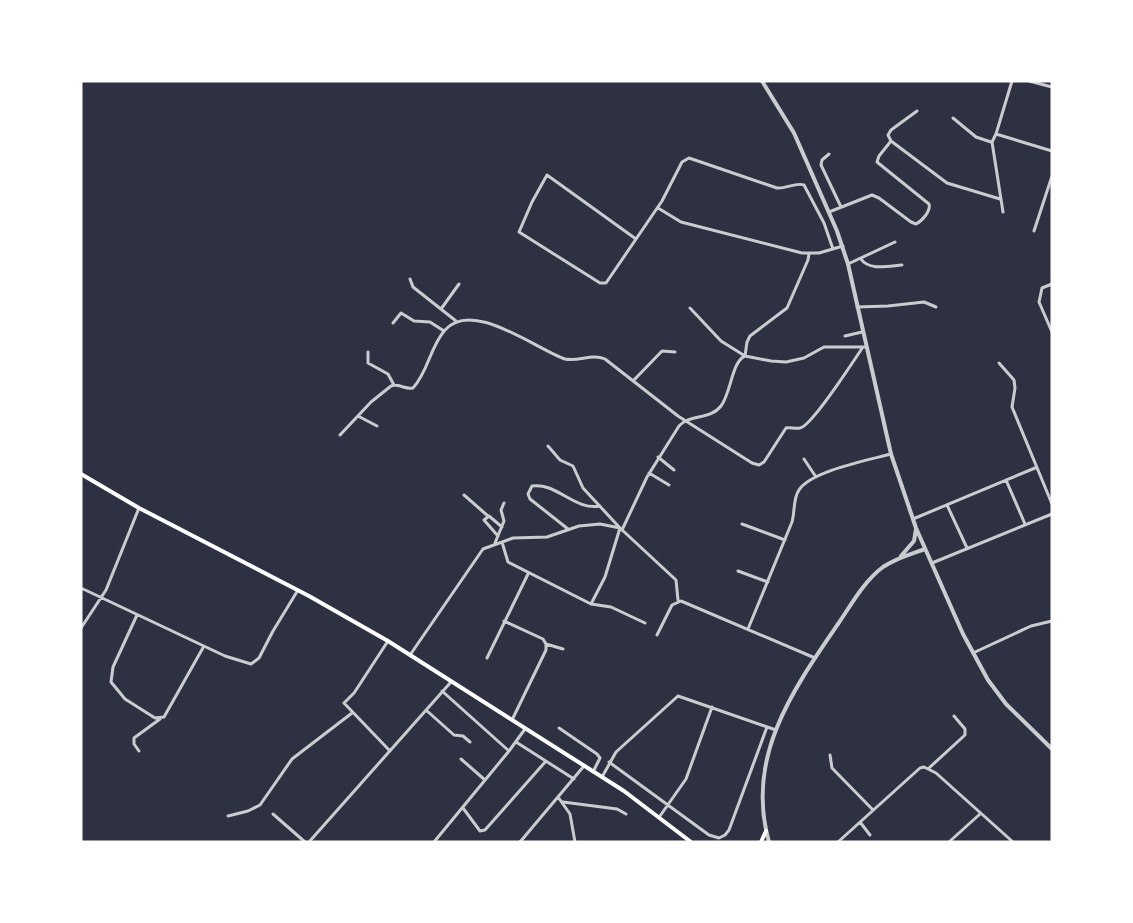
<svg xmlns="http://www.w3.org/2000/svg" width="1133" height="923" font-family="Inter,sans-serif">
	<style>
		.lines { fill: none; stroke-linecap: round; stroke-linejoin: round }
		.minor { stroke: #caccd0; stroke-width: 3 }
		.tertiary { stroke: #caccd0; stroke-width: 4 }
		.secondary { stroke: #fff; stroke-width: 4 }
	</style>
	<rect width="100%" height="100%" fill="#2d3142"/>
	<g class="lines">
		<path class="minor" d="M1029,81L1052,87
			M917,111L891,130L888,135L891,141L947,183L1000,199
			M953,118L976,137L991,142
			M996,134L1052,151
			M829,154L822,160L821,165L841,207
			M658,208L681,222L802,253H819L843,246
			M829,212L872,195L879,198L911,222L916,224C922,221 931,211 929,204L877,162L879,156L891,141
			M1003,212L992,142L996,134L1012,81
			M1034,231L1052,176
			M636,239L547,175L532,202L519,232L600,283H606L662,201L682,162L689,158L777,188C786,189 796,182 804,185L824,223L833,249
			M861,259C869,271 889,266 902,265
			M848,264L895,242
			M410,279L413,287L456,321
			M1052,284L1042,288L1039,302L1052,332
			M857,307L888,306L924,302L936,307
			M690,308L721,341L745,356L771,361L786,362L804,358L824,347H864
			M441,309L459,284
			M393,323L401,313L414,321L430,322L444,331
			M845,336L862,332
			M368,352V363L388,374L394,385
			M999,363L1014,380L1015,388L1012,407L1052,504
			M633,381L662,351L675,352
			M358,416L377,426
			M340,435L371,402L391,386C399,383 405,390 413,388C428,372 430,347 445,330C472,299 534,348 565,359C579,362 592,353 605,359L678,416L752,463L759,465L764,462L786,428C790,427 795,429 800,428C812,426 854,360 863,347
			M548,446L560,460L573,466L583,488L620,528L676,580L678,600
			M658,457L674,470
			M804,459L816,477
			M649,473L669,485
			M1006,480L1025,524
			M464,495L488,516
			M947,505L967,548
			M913,519L1035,468
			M742,524L785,540
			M568,529L530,499L528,494L532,486C556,482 575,511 600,506
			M622,530L647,477L679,426C690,414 710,420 721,406C731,393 732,361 745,356L747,342L750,336L787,308L808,260L809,254
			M498,536L484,520L489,516L502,527
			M502,542L508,562L591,604L605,577L620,528
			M495,543L504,521L501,510L504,503
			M932,563L1052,514
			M738,571L768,582
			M81,588L225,656L251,664L259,658L273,631L298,590
			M591,604L611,607L645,623
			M137,615L113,667L111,682L125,699L155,718L164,717L204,646
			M504,621L543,639L546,644L563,649
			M81,628L106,590L139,508
			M748,629L792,522C795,512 793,498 799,490C811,471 869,460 891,454
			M657,635L672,605L681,601L815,658
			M388,641L354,693L344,703L390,751
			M973,653L1031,626L1052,621
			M410,655L483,549L513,538L547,537L579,526L600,524L620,528
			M487,658L528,574
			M442,691L509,751
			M426,710L454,735L463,736L470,742
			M512,720L546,650V644
			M559,728L597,754L600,758L593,772
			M516,742L574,779
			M139,751L134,744V738L160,719
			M830,755L832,768L873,810
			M461,759L485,780
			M609,762L709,835L719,838L725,835L729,830L767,727
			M929,768L965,735V729L954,716
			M602,777L616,752L678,696L776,730
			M558,797L570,814L575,842
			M563,802L617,809L626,814
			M463,808L480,831L485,830L546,761
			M273,814L305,842
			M228,816L248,811L260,805L292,759L352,713
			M660,816L686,779L712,707
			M860,822L870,835
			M309,842L451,682
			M434,842L509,751L525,729
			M520,842L584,766
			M838,842L920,768L924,767L936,773L1013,842
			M949,842L980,814"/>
		<path class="tertiary" d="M762,81L794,133L837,231L848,264L891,454L916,528L963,634L988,680L1006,704L1052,749
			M901,556L914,541L916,529
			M769,842C745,758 792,691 838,624C851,605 864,581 883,567C896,558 911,554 925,549"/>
		<path class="secondary" d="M81,474L139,508L309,596L388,641L624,791L691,842
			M761,842L766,831"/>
	</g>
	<rect width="1133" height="923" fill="none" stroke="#ffffff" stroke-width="165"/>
</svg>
